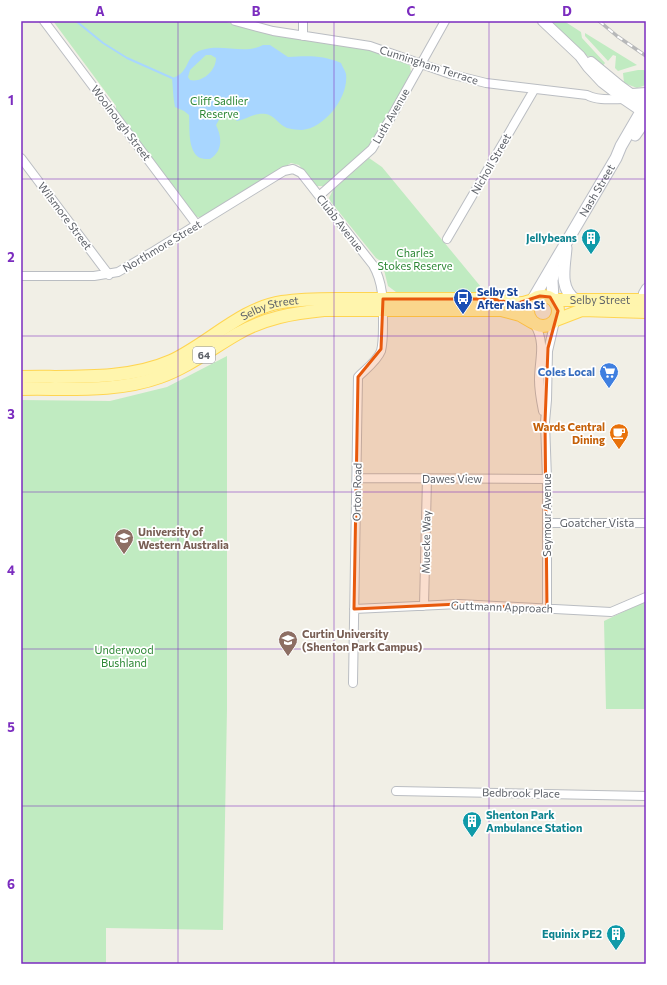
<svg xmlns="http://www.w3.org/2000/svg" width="667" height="985" font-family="Commissioner,sans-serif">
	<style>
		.green { fill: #c0ebc1 }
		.water { fill: #a8d6ff; fill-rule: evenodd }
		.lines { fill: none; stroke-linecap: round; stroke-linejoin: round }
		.stream { stroke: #a8d6ff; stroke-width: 2 }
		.minor-casing { stroke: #babdc2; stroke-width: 10 }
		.tertiary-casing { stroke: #babdc2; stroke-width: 12 }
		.secondary-casing { stroke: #bbbec5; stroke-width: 13 }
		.primary-casing { stroke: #ffd551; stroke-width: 14 }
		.minor { stroke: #fff; stroke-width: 8 }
		.tertiary { stroke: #fff; stroke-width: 10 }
		.secondary { stroke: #fff; stroke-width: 11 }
		.primary { stroke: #fff5ad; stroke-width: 12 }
		.rail-casing { stroke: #b7b8b9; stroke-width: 3.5 }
		.rail { stroke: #fff; stroke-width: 2; stroke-dasharray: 6; stroke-linecap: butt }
		.marked { fill: #e8590c; fill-opacity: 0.2; stroke: #e8590c; stroke-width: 3; stroke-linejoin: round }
		.grid { fill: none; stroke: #7b2cbf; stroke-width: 1; stroke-opacity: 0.55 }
		.labels { text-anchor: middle; stroke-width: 3.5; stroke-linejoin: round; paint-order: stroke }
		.shield { fill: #fff; stroke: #8e9095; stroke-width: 1 }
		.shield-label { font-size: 10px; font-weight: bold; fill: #5d6168 }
		.street-label { font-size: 11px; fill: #5d6168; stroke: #fff }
		.park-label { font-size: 11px; fill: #2c8734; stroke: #fff }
		.culture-label { font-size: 11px; font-weight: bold; fill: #0d838f; stroke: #fff; text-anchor: end }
		.transit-label { font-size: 11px; font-weight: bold; fill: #164399; stroke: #fff; text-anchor: start }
		.shop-label { font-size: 11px; font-weight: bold; fill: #366cbe; stroke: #fff; text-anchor: end }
		.food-label { font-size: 11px; font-weight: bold; fill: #c56008; stroke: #fff; text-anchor: end }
		.education-label { font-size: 11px; font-weight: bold; fill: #785e54; stroke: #fff; text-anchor: start }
		.neatline { fill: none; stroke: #7b2cbf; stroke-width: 1.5 }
		.grid-label { font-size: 13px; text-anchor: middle; font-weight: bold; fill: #7b2cbf }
	</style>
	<rect width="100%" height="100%" fill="#f1efe6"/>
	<path class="green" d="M53,21H223L273,35L369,50L406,61L410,66L411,72L383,128L370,146L325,186H316L299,165L291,163L204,217L201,218L195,216L116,112V106Z
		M550,21H564L581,32L582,38L605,63L602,67L580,50Z
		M585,33L637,65L618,71L615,68L616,56L613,55L608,61L585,36Z
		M638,70H644L646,72V85L637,88L624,83L623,73Z
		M369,158L382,167L481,287L478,292H396L388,286L382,262L376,258L331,202L329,198L333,190Z
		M227,356V709L223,930L106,928V964H21V400L110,401L167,387Z
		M646,601V709H606L604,621Z"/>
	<path class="water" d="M263,45H270L288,57C308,56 322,55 341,63C342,66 345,70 346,74C349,97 325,128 302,130C298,130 291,129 287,128C279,125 274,115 266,114C255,112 247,119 237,121L232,116L224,114L220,118L216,125C222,137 223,151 210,159C207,159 203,159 200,158C187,151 190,127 189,115L184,111L175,107C173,98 173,88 172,78C191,73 184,55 202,50C222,43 244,55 263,45ZM206,55H211L216,58C216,71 202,83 190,80L188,77L190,70Z"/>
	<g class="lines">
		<path class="stream" d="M76,21L103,43L127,58L172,78"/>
		<defs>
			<path id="minor" d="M44,21L197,225
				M235,21L273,31L370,46L450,74L486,83L587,95C597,101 613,99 624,99
				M303,36V21
				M21,158L109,275
				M319,196L372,149L393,114L445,21
				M447,239L534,90
				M21,276H94L118,272L154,251L284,171L293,169L301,173L373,265C384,284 383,304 383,326C383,334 383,343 381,351C377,361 366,369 358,377L353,683
				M642,300L643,293L646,288
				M535,325C546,344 539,359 539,380C539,391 541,401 543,411
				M357,478L547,479
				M547,523H646
				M424,606L427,478
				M354,609L459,604L611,612L646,597
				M547,609V479L545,422L547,400L548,351L555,321
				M396,791L646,796"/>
			<path id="tertiary" d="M543,21L580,56L588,67L602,82L624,99L646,114
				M591,62L620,86L646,105
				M632,94L646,93"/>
			<g id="secondary">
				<path d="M635,135L646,119"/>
				<path d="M566,248C565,265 558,289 576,300"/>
				<path id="s1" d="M533,299L616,158L621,146L646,103"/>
				<path d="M553,300L552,280L555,270"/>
			</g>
			<g id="primary">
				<circle cx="543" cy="311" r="15"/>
				<path id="s2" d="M554,300H646"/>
				<path d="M556,320L582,310L646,312"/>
				<path id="s3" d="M21,377C69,376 126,381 171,361C208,344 241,308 282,302C307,298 331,299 355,299C396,299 436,299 476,299C482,299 489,299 495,300C510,302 517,306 533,300"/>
				<path d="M21,389C67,388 116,393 160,377C188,367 211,349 237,334C264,318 293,313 324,310H501L520,315L532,322"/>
			</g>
		</defs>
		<use href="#minor" class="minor-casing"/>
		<use href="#tertiary" class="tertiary-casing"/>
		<use href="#secondary" class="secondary-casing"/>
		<use href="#primary" class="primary-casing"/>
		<use href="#minor" class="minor"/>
		<use href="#tertiary" class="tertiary"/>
		<use href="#secondary" class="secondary"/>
		<use href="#primary" class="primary"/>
		<defs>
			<path id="rail" d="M599,21L617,36L646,56"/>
		</defs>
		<use href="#rail" class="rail-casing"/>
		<use href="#rail" class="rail"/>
	</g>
	<path class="marked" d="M540,296L550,297L558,311L548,348L545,422L547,609L459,604L354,609L358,377L381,349L383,299H493L515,304Z"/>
	<path class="grid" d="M178,21V964M334,21V964M489,21V964M21,179H646M21,336H646M21,492H646M21,649H646M21,806H646"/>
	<defs>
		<symbol id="building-pin" viewBox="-11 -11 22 30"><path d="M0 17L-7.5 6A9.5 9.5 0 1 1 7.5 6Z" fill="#0f9aa8" stroke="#fff"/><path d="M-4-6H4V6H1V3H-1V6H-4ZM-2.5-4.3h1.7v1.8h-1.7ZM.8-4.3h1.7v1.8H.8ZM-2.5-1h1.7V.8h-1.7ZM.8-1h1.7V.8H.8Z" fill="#fff"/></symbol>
		<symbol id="bus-pin" viewBox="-11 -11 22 30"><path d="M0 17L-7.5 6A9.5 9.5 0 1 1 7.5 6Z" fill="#1a4fb4" stroke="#fff"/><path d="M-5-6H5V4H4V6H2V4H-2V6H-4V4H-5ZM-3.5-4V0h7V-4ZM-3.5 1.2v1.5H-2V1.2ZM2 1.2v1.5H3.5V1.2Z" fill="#fff"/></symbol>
		<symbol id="supermarket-pin" viewBox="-11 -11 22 30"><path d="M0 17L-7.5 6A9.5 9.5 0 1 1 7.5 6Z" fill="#3f7fe0" stroke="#fff"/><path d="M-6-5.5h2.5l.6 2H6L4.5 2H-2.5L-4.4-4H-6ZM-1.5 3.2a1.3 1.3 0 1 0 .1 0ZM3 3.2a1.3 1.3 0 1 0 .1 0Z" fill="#fff"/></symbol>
		<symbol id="cafe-pin" viewBox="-11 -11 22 30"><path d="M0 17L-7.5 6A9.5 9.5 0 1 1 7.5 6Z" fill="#e8710a" stroke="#fff"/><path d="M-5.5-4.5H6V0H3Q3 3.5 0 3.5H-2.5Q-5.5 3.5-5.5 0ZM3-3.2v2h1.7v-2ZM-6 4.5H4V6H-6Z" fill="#fff"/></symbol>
		<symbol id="university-pin" viewBox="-11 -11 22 30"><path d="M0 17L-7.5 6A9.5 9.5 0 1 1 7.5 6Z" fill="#8d6e63" stroke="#fff"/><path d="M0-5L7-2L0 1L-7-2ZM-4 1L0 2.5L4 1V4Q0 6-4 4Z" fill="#fff"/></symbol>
	</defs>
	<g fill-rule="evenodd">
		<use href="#building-pin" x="580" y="227" width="22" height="30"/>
		<use href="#bus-pin" x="452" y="287" width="22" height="30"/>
		<use href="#supermarket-pin" x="598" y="361" width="22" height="30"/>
		<use href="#cafe-pin" x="608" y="422" width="22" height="30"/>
		<use href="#university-pin" x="113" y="527" width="22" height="30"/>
		<use href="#university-pin" x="277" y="629" width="22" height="30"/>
		<use href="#building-pin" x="461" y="810" width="22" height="30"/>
		<use href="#building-pin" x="605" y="923" width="22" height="30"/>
	</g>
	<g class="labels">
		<rect class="shield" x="193" y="347" width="22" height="16" rx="3"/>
		<g class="shield-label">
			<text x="204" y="359">64</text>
		</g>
		<g class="street-label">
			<text transform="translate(429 65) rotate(18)" y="4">Cunningham Terrace</text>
			<text transform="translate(391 116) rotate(-60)" y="4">Luth Avenue</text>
			<text transform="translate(121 123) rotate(53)" y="4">Woolnough Street</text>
			<text transform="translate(491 164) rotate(-60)" y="4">Nicholl Street</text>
			<text dy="4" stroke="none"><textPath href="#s1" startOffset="126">Nash Street</textPath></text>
			<text transform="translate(65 216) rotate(53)" y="4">Wilsmore Street</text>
			<text transform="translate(340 223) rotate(52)" y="4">Clubb Avenue</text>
			<text transform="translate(162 246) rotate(-31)" y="4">Northmore Street</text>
			<text dy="4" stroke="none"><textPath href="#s2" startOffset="46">Selby Street</textPath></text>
			<text dy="4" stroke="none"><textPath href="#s3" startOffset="265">Selby Street</textPath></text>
			<text x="452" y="483">Dawes View</text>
			<text transform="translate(357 492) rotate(-89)" y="4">Orton Road</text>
			<text transform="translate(547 515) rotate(-90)" y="4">Seymour Avenue</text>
			<text x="597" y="527">Goatcher Vista</text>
			<text transform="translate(426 542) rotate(-89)" y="4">Muecke Way</text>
			<text transform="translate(502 607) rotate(2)" y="4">Guttmann Approach</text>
			<text transform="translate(521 793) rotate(1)" y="4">Bedbrook Place</text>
		</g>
		<g class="park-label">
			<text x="219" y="105">Cliff Sadlier<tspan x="219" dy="13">Reserve</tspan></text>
			<text x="415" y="257">Charles<tspan x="415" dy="13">Stokes Reserve</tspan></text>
			<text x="124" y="654">Underwood<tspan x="124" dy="13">Bushland</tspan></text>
		</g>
		<g class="culture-label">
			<text x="577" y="242">Jellybeans</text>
			<text x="486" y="819" text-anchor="start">Shenton Park<tspan x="486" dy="13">Ambulance Station</tspan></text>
			<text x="602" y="938">Equinix PE2</text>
		</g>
		<g class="transit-label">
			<text x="477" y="296">Selby St<tspan x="477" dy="13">After Nash St</tspan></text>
		</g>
		<g class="shop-label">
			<text x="595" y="376">Coles Local</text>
		</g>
		<g class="food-label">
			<text x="605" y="431">Wards Central<tspan x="605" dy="13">Dining</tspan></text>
		</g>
		<g class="education-label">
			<text x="138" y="536">University of<tspan x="138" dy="13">Western Australia</tspan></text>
			<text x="302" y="638">Curtin University<tspan x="302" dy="13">(Shenton Park Campus)</tspan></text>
		</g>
	</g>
	<rect width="667" height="985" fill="none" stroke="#ffffff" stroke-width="44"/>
	<rect x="22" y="22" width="623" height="941" class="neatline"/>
	<g class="grid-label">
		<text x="100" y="16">A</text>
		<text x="256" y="16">B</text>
		<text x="411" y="16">C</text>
		<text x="567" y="16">D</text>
		<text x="11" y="105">1</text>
		<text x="11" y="262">2</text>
		<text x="11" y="419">3</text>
		<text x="11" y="575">4</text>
		<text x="11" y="732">5</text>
		<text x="11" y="889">6</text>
	</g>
</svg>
